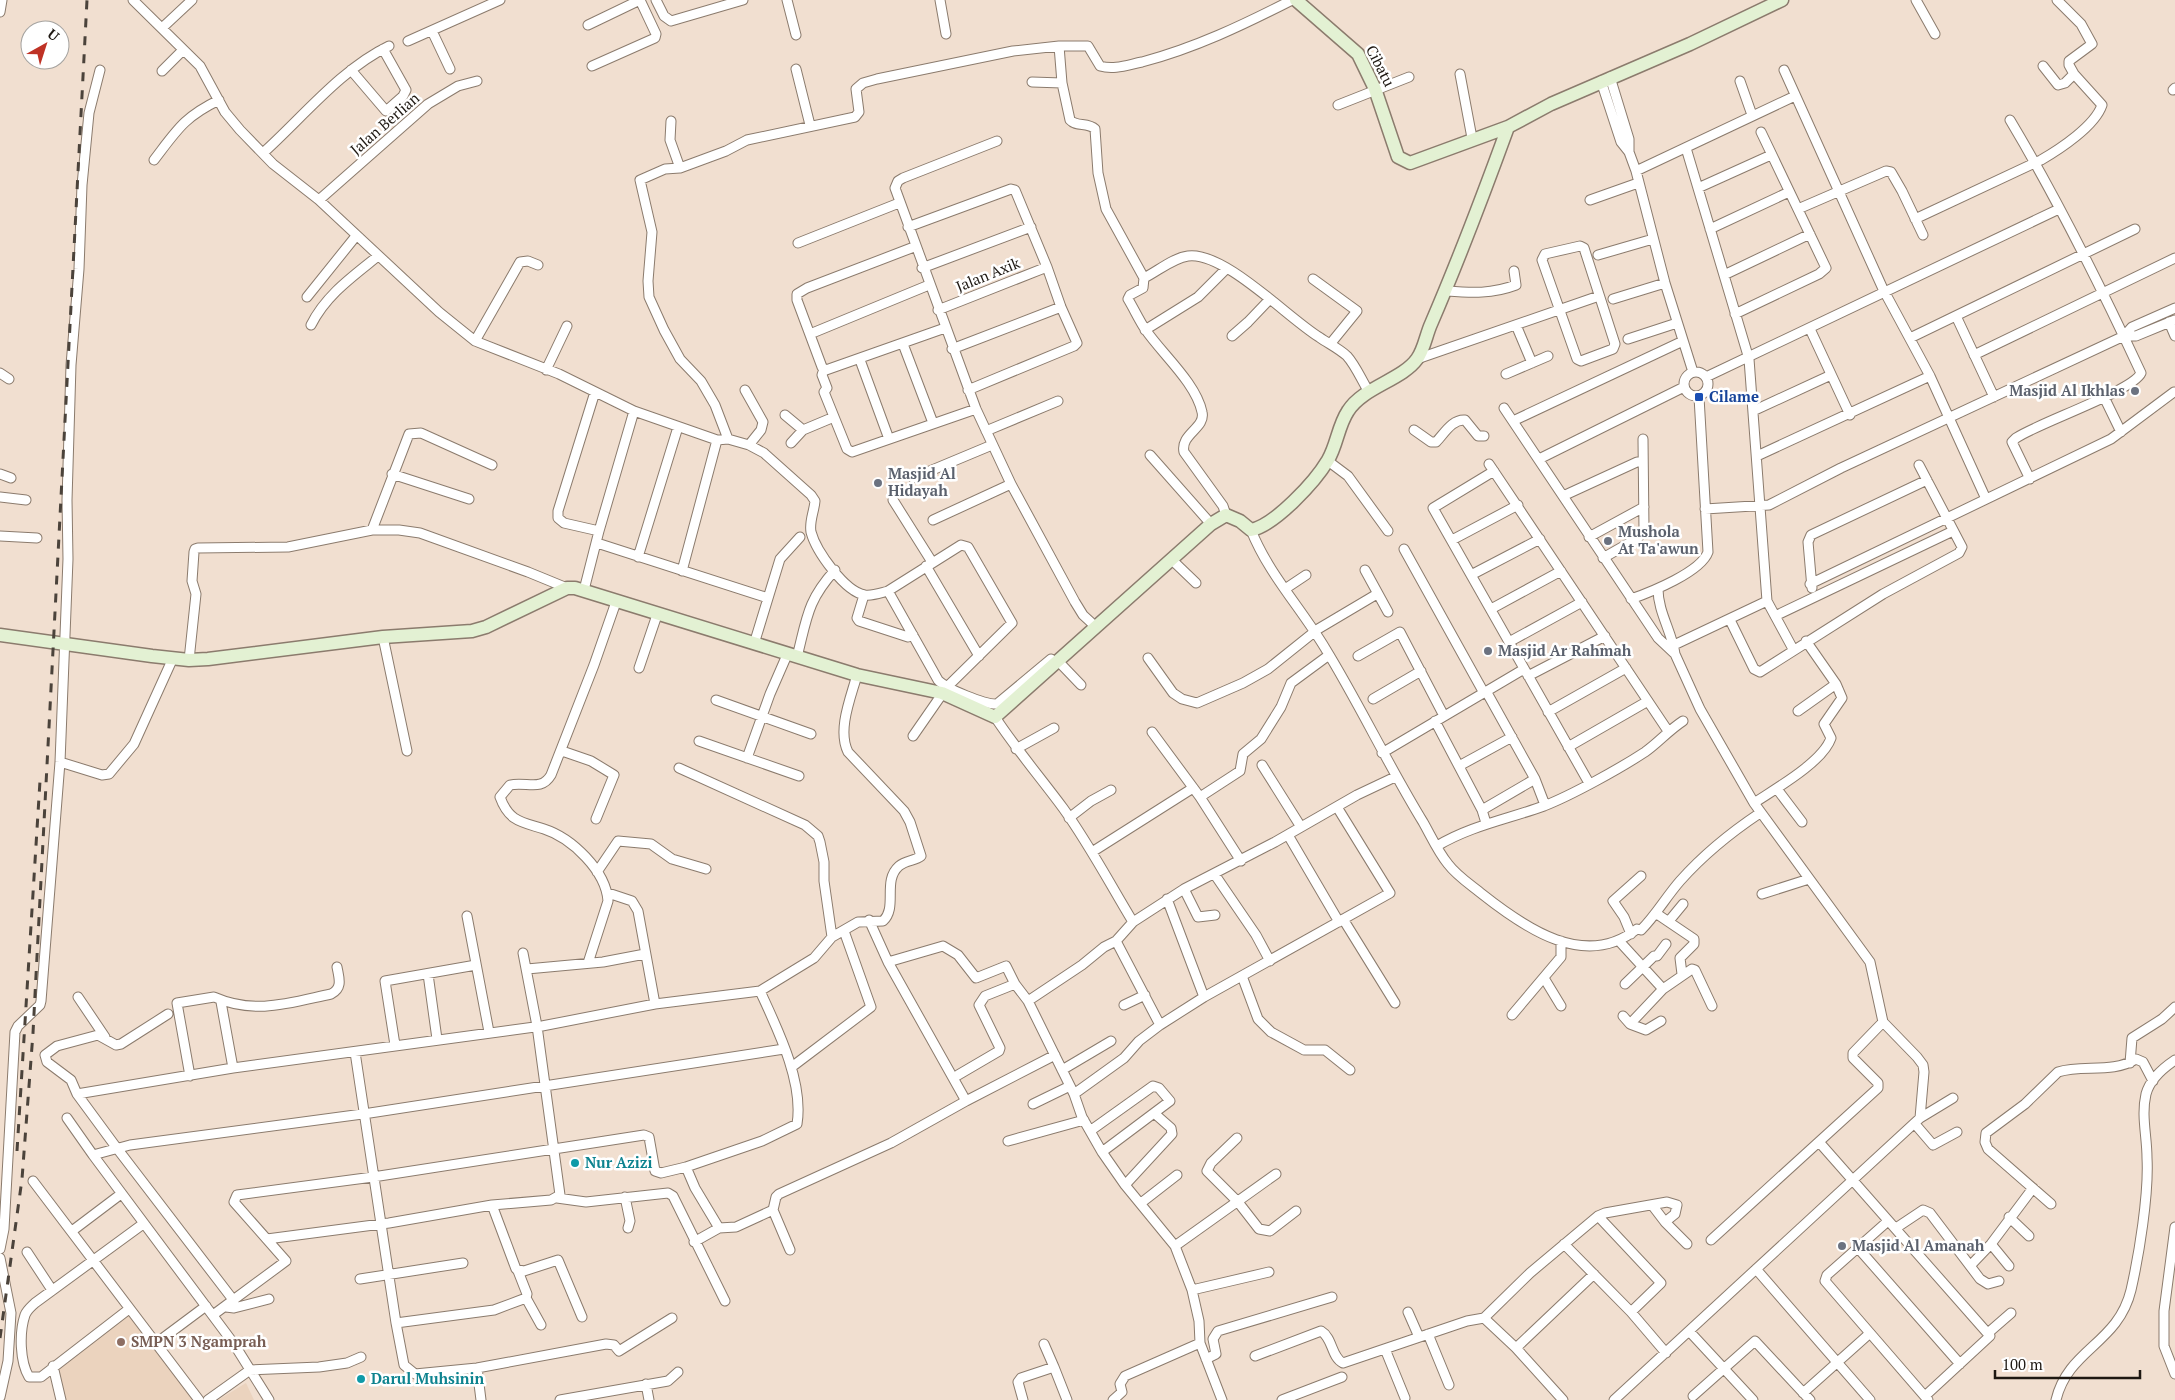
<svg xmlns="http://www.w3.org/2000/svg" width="2175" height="1400" font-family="'PT Serif',serif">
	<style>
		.built { fill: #ebd3be }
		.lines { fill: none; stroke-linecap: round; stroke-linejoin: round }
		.street-casing { stroke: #8b7b6d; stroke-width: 11 }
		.secondary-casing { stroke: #8b7b6d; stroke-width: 15 }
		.street { stroke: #fff; stroke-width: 9 }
		.secondary { stroke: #e3f1d3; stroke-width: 12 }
		.rail { stroke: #4b433b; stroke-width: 3; stroke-dasharray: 9 9; stroke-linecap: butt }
		.worship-dot { fill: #6b7280; stroke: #fff; stroke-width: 2 }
		.transit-dot { fill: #1a4fb4; stroke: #fff; stroke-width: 2 }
		.culture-dot { fill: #0f9aa8; stroke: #fff; stroke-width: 2 }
		.education-dot { fill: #8d6e63; stroke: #fff; stroke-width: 2 }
		.labels { text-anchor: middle; stroke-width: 5; stroke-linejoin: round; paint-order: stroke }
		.street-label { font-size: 15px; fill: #1e1812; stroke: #fff }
		.worship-label { font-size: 15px; font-weight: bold; fill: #5b616d; stroke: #fff; text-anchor: start }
		.transit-label { font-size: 15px; font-weight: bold; fill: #164399; stroke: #fff; text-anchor: start }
		.culture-label { font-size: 15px; font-weight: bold; fill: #0d838f; stroke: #fff; text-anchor: start }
		.education-label { font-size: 15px; font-weight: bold; fill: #785e54; stroke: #fff; text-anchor: start }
	</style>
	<rect width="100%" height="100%" fill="#f1dfd0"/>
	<path class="built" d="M128,1315L193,1400H65L58,1369Z
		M246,1383L254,1400H217H218Z"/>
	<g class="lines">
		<defs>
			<path id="street" d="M133,0L200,66L225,112L240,130L273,164L319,200L439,312L475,341L559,374L634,411L717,440L728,439L749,445L764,453L811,495L815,501C814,512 809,522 811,532C816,551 845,592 865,595C873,596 880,593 888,591L961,545L968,547L1012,623L947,687L913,736
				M656,0L664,16L671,21L743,0
				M787,0L796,35
				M940,0L946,34
				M1916,0L1935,34
				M0,12L2,0
				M588,25L640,0
				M162,28L192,0
				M432,31L450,69
				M408,41L500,0
				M1059,46L1062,83L1070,120C1076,127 1088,122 1095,129L1098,173L1106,209L1144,278
				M592,66L655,38L656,34L640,0
				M2043,66L2058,85L2065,83L2074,74L2069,65V61L2092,44L2081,24L2057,0
				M796,69L810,125
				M351,70L386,111L403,96L406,90L383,49
				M1784,70L1883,289L1930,376L1986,499
				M162,71L183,50
				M1460,74L1472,138
				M1610,77L1629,139V152
				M1601,81L1621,142L1629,152L1636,171L1665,283L1693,372
				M1740,81L1752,115
				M1032,82L1062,83
				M2173,90L2175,88
				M1338,105L1409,77
				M2010,120C2059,202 2101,287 2141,373C2133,391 2038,423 2016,438L2012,442L2030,479
				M671,121L670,140L680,168
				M997,141L903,178L898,181L895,188L976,409L1011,484L1075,602L1083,615L1096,627
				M1686,148L1749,359L1767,601L1793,649
				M263,153C302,118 341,69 389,46
				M154,160C177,130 184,117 219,100
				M1636,171L1795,96
				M1698,188L1771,155
				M319,200L428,104L458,86L477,81
				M1590,200L1638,183
				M1798,209L1886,171L1891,172L1902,191L1923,235
				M1915,219L2041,160C2060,149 2095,126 2102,105L2074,74
				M908,227L1011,189L1015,190L1047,267L1061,307L1077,343L1074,346L968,390
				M1710,229L1789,192
				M798,243L899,203
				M1580,246L1584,248L1615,344L1613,349L1581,361L1577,359L1542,260L1545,254Z
				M914,247L807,288L797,294V300L822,367L826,370L945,328
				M1598,255L1653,239
				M922,268L1031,227
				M1724,275L1810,234
				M1313,279L1357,311L1331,343
				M1447,291C1472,293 1492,294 1516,285L1514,271
				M307,297L356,236
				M1613,299L1665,283
				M938,310L1047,267
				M1735,314L1819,274L1826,268L1761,132
				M1956,316L1994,397
				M2169,322L2175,336
				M311,325C326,295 352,277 378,256
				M1516,325L1532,363
				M1810,329L1850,415
				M1145,330L1198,297L1226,269
				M810,334L929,285
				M1232,336L1248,322L1269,300
				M2124,336H2136L2175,320
				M1910,338L2135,229
				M1628,339L1677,323
				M475,341L520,262L528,261L538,265
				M903,344L933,423
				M952,349L1061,307
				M1974,355L2175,258
				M1417,359L1599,296
				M860,360L889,439
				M824,369L822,375L827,388L824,392L847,449L852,452L976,409
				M546,370L567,326
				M1684 384a12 12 0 1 1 24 0a12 12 0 1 1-24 0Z
				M0,373L9,379
				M1506,374L1548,356
				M1706,377L2059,209
				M745,390L763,422L761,430L749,445
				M595,392L558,511V518L564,523L599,531
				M2104,397L2121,432
				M1504,408L1658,638L1675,654
				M1753,411L1831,375
				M785,415L803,430
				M1513,421L1683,341
				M1414,430L1431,442H1436C1444,434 1452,419 1465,420L1478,436H1484
				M986,431L1058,401
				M728,439L715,405L701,381L680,359L664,330L649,297L648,281L652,232L640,180L665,169L680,168L726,151L747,140L855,117L859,112L856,89L863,83L877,79L1013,51L1059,46H1088L1100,66C1114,70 1127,65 1142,62C1195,48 1243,25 1292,0
				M791,443L803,430L834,417
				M1150,455L1211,524
				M1757,456L1930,376
				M1539,459L1684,387
				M1328,461L1348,476L1388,531
				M1489,464L1668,731
				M1494,471L1433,508L1589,783
				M0,474L11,478
				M392,474L469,499
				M913,478L992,445
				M1563,496L1637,462H1643
				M0,497L26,500
				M893,500L932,562
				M1705,509L1769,505L1841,468L2124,336L2132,327L2175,308
				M1226,515L1223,506L1184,452C1180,434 1206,428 1202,412C1196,383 1162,354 1145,329C1139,320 1134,309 1128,299L1130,295L1143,288L1144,278C1158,271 1173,258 1188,256C1224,251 1288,318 1319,337C1329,344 1338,348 1347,356C1356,366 1362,381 1369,392
				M933,520L1011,484
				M372,530L409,434L421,433L492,465
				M1251,530C1268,573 1301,608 1325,648C1360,705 1388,765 1423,822C1431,836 1438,852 1448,864C1457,876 1471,885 1482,894C1525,928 1585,970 1637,929L1641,930C1656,915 1666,897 1680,881C1704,854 1730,833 1760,813
				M0,536L37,538
				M1589,537L1644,507
				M1452,540L1518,505
				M597,543L768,598
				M1404,549L1484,693
				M638,557L678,427
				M1603,558L1638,538L1644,530L1643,439
				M1171,559L1196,583
				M926,566L979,656
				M1365,570L1388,612
				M682,571L717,440
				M1471,575L1540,539
				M1810,584L2111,439L2174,392
				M1812,588L1808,542L1811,535L1927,480
				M1285,589L1306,575
				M584,590L599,531L634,411
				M888,591L938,680C946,689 986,705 997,704L1051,659
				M864,595L857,618L859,621L908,637L913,635
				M1631,599C1651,592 1701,572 1708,552L1699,397
				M1491,609L1561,571
				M1775,616L1953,531
				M1730,620L1754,669L1760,672L1883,594L1959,553L1962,547L1919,465
				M383,637L407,751
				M1509,642L1582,602
				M754,644L780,559L800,537
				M1674,645L1767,601
				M1358,656L1400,632L1444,716
				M797,657C807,618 807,601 835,570
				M1148,658L1173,693L1182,699L1197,703L1243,683L1268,669L1318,629L1377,594
				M189,660L196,594L192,581L194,552L195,549L198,548L288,547L372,530H399L420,533L528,572L567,588
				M1058,661L1081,685
				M639,668L657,615
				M1528,676L1605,636
				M1486,691L1535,779L1545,805
				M1373,699L1421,671
				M716,700L811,734
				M1798,711L1836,684
				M1548,712L1626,668
				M995,717C1016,749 1040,777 1063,808C1089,844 1110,884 1133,922
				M1435,721L1482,810L1486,823
				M1152,732L1200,797L1241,861
				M699,741L799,776
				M1568,747L1648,701
				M1016,749L1054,728
				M562,751L591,761L614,775L596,819
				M1382,753L1524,669
				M747,758L770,694L787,655
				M60,762L102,775L109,774L134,744L173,658
				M1262,765L1301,827
				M1459,766L1512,737
				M679,768L805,825L818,836L820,842L824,862V881L832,937
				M1777,789L1802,822
				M1200,797L1240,771L1243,754L1261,739L1281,707L1291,683L1329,655
				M1754,803C1775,789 1823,762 1831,738L1824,724L1842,698L1836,684L1806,641
				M1482,810L1535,779
				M1069,818L1091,801L1111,790
				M1288,835L1339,922
				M1437,846C1470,826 1508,819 1544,806C1572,795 1619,769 1645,752C1658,743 1669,730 1683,721
				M1092,852L1193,788
				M597,872L618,841L651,844L672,859L706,869
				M1215,875L1256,935L1270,961
				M1184,889L1198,917L1215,915
				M608,893L632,901L638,911L655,1004
				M1762,894L1809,879
				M1167,899L1204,997
				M1657,914L1694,939V944L1680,958L1682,974
				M467,916L489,1032
				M1343,919L1395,1003
				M869,920L888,962L966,1101
				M1669,921L1683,904
				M1631,934L1624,917L1613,901L1641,876
				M1116,941L1160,1025
				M1620,942L1663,989
				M888,962L943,946L958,955L976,978L1006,966L1015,984L1028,1001L1074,1094L1082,1117L1102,1152L1125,1185L1175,1246L1192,1290L1199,1321L1200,1343L1222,1400
				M588,963L608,901C606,871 572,838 544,829C522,822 509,822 500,797L510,785C526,781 541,792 551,775L594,665L616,602
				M527,969L603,962L645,954
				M428,974L437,1039
				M1242,976L1258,1019L1271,1032L1304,1050H1325L1350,1070
				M1544,978L1561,1006
				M1625,984L1654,956H1657L1666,944
				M760,991L814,958L832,937L858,922L883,921C898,907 882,881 899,866C906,860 915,861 921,856L910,822L904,811L848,752C837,730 851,697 857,675
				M78,997L105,1037
				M1028,1001L1082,965L1104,947L1116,941L1133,922L1184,889L1275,842L1357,795L1395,777
				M221,1002L233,1068
				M1124,1005L1145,995
				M168,1014L121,1044L116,1045L98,1035L57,1046L45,1055L47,1062L71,1080L77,1094L116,1147L234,1301
				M1512,1015L1561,957V941
				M1623,1016L1630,1024L1663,989L1692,969L1695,970L1712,1006
				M1630,1024L1646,1030L1661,1021
				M395,1045L385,981L476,965
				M355,1052L396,1323L404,1365L415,1374L477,1368L606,1344L614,1345L619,1351L672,1318
				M2130,1063L2132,1038L2162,1019L2175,1007
				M793,1066L871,1007L844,931
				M1062,1070L1111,1041
				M958,1075L999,1051L1000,1048L979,1005L985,996L1015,984
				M190,1076L177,1003L214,997C255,1015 289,1003 331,994C343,988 339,978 337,967
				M77,1094L233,1068L542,1026L655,1004L760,991C777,1028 804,1082 797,1124L762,1141L686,1167
				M1074,1094L1124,1058L1139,1041L1160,1025L1204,997L1390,893L1337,807
				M1033,1104L1070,1086
				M67,1118L93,1155
				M1920,1118L1953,1098
				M1915,1124L1933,1145L1957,1132
				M1090,1131L1153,1086L1159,1088L1170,1101L1102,1152
				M1237,1138L1211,1163L1207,1171L1238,1202L1259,1229L1270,1231L1296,1211
				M1008,1141L1084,1120
				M1819,1142L1990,1336L1925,1396
				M33,1181L199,1400
				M1125,1185L1172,1134L1171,1128L1154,1113
				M625,1197L630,1221L628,1228
				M557,1198L586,1202L668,1193L673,1196L725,1301
				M1141,1203L1177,1175
				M2051,1204L1988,1149L1985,1142L1986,1133L2025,1104L2058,1072C2083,1064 2112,1074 2136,1059L2143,1062L2153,1081
				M492,1205L516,1269L524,1271L558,1260L582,1317
				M1652,1205L1665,1222
				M773,1210L790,1250
				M1598,1216L1661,1283L1631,1312
				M2009,1217L2029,1236
				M1888,1221L1827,1275L1825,1281L1928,1400
				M2175,1227L2164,1311V1346L2175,1374
				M1896,1228L1923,1210L1930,1213L1980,1279L1988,1284L1999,1281
				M72,1231L121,1194
				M267,1239L389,1223L492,1205L551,1200L560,1195L537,1026L523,953
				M1711,1240L1878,1088V1083L1853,1058V1053L1883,1022
				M694,1242L719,1228L736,1227L773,1210L776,1197L779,1194L891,1143L966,1101L1055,1055
				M1564,1244L1631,1312L1666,1353
				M1991,1244L2009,1266
				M1175,1246L1276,1174
				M1858,1248L1960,1364
				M0,1249L4,1229L15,1032L18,1026L40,1005L41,1001L60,762L68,559L67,500L71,365L79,269L82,185L89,113L100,70
				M27,1252L52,1290
				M0,1258L11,1313L8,1361L0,1397
				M1970,1266L1991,1244L2033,1188
				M1756,1269L1870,1400
				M360,1279L463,1263
				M1192,1290L1269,1272
				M526,1298L541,1325
				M226,1307L234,1308L269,1299
				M129,1309L41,1377H29C20,1362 19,1333 25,1315C27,1310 31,1307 35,1303L143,1224
				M1408,1312L1419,1337
				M213,1315L286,1261L234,1202L237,1195L373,1177L644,1135L649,1137L655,1171L661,1173L686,1167L695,1188L719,1228
				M1484,1318L1530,1273L1598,1216L1605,1213L1667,1202L1677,1205L1675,1214L1665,1222L1687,1244
				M396,1323L494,1310L526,1298L527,1294L518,1271
				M1689,1331L1753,1400
				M1988,1333L2011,1313
				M1428,1334L1449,1385
				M155,1344L206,1306
				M1516,1348L1594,1274
				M1385,1349L1405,1398
				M1255,1356L1321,1331C1333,1338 1331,1357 1343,1363L1467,1321L1484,1318L1516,1348L1563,1400
				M1206,1359L1216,1354L1213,1339L1218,1331L1332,1297
				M53,1366L61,1400
				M1054,1367L1067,1400
				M477,1368L481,1400
				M646,1384L649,1400
				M1803,1393L1869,1334
				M1693,1396L1755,1341L1810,1400
				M208,1400L250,1370L319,1367L347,1363L361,1357
				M269,1400L234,1344L93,1155L130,1145L370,1113L784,1049
				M560,1400L668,1381L678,1372
				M1023,1400L1018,1382L1021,1378L1054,1367L1044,1344
				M1113,1400L1122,1392L1120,1384L1125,1376L1200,1343
				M1282,1400L1342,1377
				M1614,1400L1920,1118L1924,1072L1923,1065L1917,1057L1883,1022L1870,962L1754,803L1700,709L1675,654C1672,632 1658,612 1658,589
				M2056,1400C2068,1349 2118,1344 2131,1290C2139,1255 2149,1194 2147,1158C2147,1136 2141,1116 2146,1094C2150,1079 2163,1068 2175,1060"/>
			<path id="secondary" d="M1296,0L1358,54L1375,89L1398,157L1410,163L1508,127L1551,104L1690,44L1782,0
				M0,635L152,656L189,660L208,659L383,637L472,631L486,627L567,588H575L857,675L942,693L995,717L1211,524L1226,515L1240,521L1251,530C1275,525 1315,482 1328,460C1337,445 1338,426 1348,411C1363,387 1402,380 1417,359C1424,350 1426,335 1431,324C1459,259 1484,193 1508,127"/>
		</defs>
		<use href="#street" class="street-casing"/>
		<use href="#secondary" class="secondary-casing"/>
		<use href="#street" class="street"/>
		<use href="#secondary" class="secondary"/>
		<path class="rail" d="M17,1151L40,781
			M0,1338L22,1179L33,1033L87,0"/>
	</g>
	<g class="worship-dot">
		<circle cx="2135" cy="391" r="5"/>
		<circle cx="878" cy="483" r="5"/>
		<circle cx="1608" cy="541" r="5"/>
		<circle cx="1488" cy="651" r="5"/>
		<circle cx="1842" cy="1246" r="5"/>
	</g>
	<rect class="transit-dot" x="1694" y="392" width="10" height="10" rx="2.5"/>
	<g class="culture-dot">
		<circle cx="575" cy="1163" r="5"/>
		<circle cx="361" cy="1379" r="5"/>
	</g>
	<circle class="education-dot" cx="121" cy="1342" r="5"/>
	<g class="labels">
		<g class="street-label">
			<text transform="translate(1380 66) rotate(63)" y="5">Cibatu</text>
			<text transform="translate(385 124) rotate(-41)" y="5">Jalan Berlian</text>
			<text transform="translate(988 275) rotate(-22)" y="5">Jalan Axik</text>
		</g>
		<g class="worship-label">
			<text x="2125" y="396" text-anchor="end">Masjid Al Ikhlas</text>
			<text x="888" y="479">Masjid Al<tspan x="888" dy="17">Hidayah</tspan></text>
			<text x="1618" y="537">Mushola<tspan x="1618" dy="17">At Ta'awun</tspan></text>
			<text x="1498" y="656">Masjid Ar Rahmah</text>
			<text x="1852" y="1251">Masjid Al Amanah</text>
		</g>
		<g class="transit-label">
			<text x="1709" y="402">Cilame</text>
		</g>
		<g class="culture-label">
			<text x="585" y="1168">Nur Azizi</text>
			<text x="371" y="1384">Darul Muhsinin</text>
		</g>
		<g class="education-label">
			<text x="131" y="1347">SMPN 3 Ngamprah</text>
		</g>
	</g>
	<g transform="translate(45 45) rotate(39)"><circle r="24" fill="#ffffff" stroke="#a5a3a0"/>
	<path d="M0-4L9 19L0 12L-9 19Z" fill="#bf3225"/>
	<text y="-8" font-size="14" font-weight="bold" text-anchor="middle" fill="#1e1812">U</text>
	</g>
	<path d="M1995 1370v8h145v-8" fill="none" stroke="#1e1812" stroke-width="2.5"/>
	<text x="2002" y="1370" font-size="15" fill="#1e1812" stroke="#ffffff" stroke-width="4" paint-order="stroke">100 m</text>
</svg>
